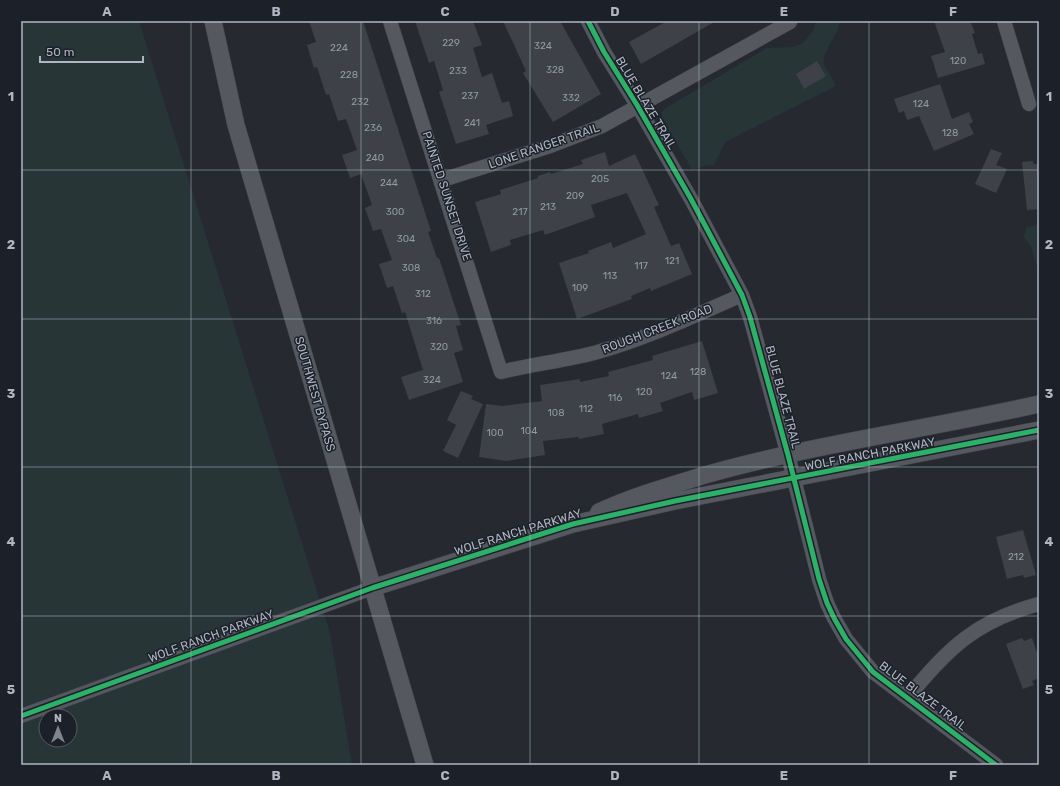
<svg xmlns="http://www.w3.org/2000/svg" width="1060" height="786" font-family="Rubik,sans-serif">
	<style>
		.green { fill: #273536; fill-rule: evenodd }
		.building { fill: #3e4147 }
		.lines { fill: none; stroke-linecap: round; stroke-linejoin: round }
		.minor-casing { stroke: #424449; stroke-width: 15 }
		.tertiary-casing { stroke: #424449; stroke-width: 18 }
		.minor { stroke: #55585f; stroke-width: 14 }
		.tertiary { stroke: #55585f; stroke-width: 17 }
		.cycleway-casing { stroke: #1b2029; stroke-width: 8 }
		.cycleway { stroke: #2db169; stroke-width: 5 }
		.grid { fill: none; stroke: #afb6c2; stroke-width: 1; stroke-opacity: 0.55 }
		.labels { text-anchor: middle; stroke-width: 3; stroke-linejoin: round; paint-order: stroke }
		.number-label { font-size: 10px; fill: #9399a3 }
		.street-label { font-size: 12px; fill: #afb6c2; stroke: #1b2029 }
		.neatline { fill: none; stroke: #afb6c2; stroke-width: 1.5 }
		.grid-label { font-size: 13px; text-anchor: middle; font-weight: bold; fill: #afb6c2 }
	</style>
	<rect width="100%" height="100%" fill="#262a30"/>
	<path class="green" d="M21,21H139L330,633L352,765H21ZM46,716H70V740H46Z
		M816,21H840C839,35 821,53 824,64C827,72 833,78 836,86L725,142L714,165L705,166L692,170L662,117V112L664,109L767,48L793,47L803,43L813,31Z
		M1039,225V267H1037L1031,247L1024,237L1026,227Z"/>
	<path class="building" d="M309,21H363L431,231L428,232L437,258H439L461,325L456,326L463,350L454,353L463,382L409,400L401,377L423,370L405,312L402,313L393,286L387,288L379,264L392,260L381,229L373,231L365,208L372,205L361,174L350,178L342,155L357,150L346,119L338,121L329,94L326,95L317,67L314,68L307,45L316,42Z
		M415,21H473L482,45L473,48L482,77L492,73L502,103L509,101L513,116L486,125L489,134L456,144L439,92L443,90L434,61L429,63Z
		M503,21H560L601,94L553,122L523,73L526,71Z
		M667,21H716L641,64L629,42Z
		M934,21H969V23H971L975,33L972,34L978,54L982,53L985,64L938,78L931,56L945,52Z
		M817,61L826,76L804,89L796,74Z
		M940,84L952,119L969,112L973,122L969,124L974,134L934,151L919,116L907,120L904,111L899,113L894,99Z
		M991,149L1002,153L996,165L1007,169L996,193L975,184Z
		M605,152L609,166L635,154L659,205L654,207L671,246L679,243L692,274L651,291L650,288L631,296L632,299L577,319L559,263L589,253L588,251L611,242L613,248L646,234L627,193L591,205L595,217L545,235L543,230L510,240L511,245L491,252L475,202L501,194L500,190L538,178V176L550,172L551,174L583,164L581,160Z
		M1033,161V164H1039V209L1027,210L1022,162Z
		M702,341L718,393L694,400L692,392L660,403L663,411L639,418L638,414L602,424L604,434L579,439L578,437L543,441L545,455L506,461L479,457L486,404L502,406L542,401L540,385L580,379V382L609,376L608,372L653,360L652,356Z
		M461,391L473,396L471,399L483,404L458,458L443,451L456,425L447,420Z
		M1023,530L1036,575L1024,578L1023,575L1007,579L996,537Z
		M1022,638L1024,641L1032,638L1039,658V678L1032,681L1034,685L1023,689L1006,644Z"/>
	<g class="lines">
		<defs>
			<path id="minor" d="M390,21L501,372C532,364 564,361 594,353C645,339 694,316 742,295
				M588,21L604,52L637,105L691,199L742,295L750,317L788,455L819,579L827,603L834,618L846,639L873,672L996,765
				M1004,21L1029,104
				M442,180L550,146L602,126L790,22L789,21
				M908,697C949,648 975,621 1039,604
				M21,716L372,588"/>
			<path id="tertiary" d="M213,21L236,125L425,765
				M599,512C633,496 669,486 705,475C814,444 928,429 1039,404
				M372,588L573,524L675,501L1039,430"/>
		</defs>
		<use href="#minor" class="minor-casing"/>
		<use href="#tertiary" class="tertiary-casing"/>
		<use href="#minor" class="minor"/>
		<use href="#tertiary" class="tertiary"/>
		<defs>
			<path id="cycleway" d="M588,21L604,52L637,105L691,199L742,295L750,317L788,455L819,579L827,603L834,618L846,639L873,672L996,765
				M21,716L372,588L573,524L675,501L1039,430"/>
		</defs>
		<use href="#cycleway" class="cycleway-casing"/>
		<use href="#cycleway" class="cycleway"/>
	</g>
	<path class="grid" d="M191,21V765M361,21V765M530,21V765M699,21V765M869,21V765M21,170H1039M21,319H1039M21,467H1039M21,616H1039"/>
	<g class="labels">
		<g class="number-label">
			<text x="451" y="46">229</text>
			<text x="543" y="49">324</text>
			<text x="339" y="51">224</text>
			<text x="958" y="64">120</text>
			<text x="555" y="73">328</text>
			<text x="458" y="74">233</text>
			<text x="349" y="78">228</text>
			<text x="470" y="99">237</text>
			<text x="571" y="101">332</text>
			<text x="360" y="105">232</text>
			<text x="921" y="107">124</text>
			<text x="472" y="126">241</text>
			<text x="373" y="131">236</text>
			<text x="950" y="136">128</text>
			<text x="375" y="161">240</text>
			<text x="600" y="182">205</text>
			<text x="389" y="186">244</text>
			<text x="575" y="199">209</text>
			<text x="548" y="210">213</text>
			<text x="395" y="215">300</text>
			<text x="520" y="215">217</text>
			<text x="406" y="242">304</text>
			<text x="672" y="264">121</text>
			<text x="641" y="269">117</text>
			<text x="411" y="271">308</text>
			<text x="610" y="279">113</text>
			<text x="580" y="291">109</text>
			<text x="423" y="297">312</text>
			<text x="434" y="324">316</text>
			<text x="439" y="350">320</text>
			<text x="698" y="375">128</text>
			<text x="669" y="379">124</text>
			<text x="432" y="383">324</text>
			<text x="644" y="395">120</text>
			<text x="615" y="401">116</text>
			<text x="586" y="412">112</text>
			<text x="556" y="416">108</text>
			<text x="529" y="434">104</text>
			<text x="495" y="436">100</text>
			<text x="1016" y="560">212</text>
		</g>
		<g class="street-label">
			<text transform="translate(646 103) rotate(59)" y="4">BLUE BLAZE TRAIL</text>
			<text transform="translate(544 146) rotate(-19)" y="4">LONE RANGER TRAIL</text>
			<text transform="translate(447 196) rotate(72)" y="4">PAINTED SUNSET DRIVE</text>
			<text transform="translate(657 329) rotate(-21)" y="4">ROUGH CREEK ROAD</text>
			<text transform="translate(315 394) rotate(74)" y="4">SOUTHWEST BYPASS</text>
			<text transform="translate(783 397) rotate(75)" y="4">BLUE BLAZE TRAIL</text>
			<text transform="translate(870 454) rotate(-11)" y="4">WOLF RANCH PARKWAY</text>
			<text transform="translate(518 532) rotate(-17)" y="4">WOLF RANCH PARKWAY</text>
			<text transform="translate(211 636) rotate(-20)" y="4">WOLF RANCH PARKWAY</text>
			<text transform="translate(923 696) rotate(37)" y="4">BLUE BLAZE TRAIL</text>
		</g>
	</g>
	<rect width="1060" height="786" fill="none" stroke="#1b2029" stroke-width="44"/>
	<g transform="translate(58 728)"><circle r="19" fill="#1b2029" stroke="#565c66"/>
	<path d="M0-3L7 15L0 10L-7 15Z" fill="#7f858f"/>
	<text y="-6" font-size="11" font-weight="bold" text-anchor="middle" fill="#afb6c2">N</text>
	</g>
	<path d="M40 56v6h103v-6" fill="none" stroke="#afb6c2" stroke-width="2"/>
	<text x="46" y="56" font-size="12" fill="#afb6c2" stroke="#1b2029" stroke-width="3" paint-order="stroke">50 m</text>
	<rect x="22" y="22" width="1016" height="742" class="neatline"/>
	<g class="grid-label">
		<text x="107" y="16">A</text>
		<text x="276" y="16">B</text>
		<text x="445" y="16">C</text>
		<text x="615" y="16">D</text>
		<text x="784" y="16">E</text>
		<text x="953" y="16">F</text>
		<text x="11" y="101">1</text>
		<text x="1049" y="101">1</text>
		<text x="11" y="249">2</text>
		<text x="1049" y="249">2</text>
		<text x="11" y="398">3</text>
		<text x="1049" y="398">3</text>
		<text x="11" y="546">4</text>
		<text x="1049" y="546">4</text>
		<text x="11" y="694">5</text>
		<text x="1049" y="694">5</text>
		<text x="107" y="780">A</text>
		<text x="276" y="780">B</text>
		<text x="445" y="780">C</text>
		<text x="615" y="780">D</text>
		<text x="784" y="780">E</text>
		<text x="953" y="780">F</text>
	</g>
</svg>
